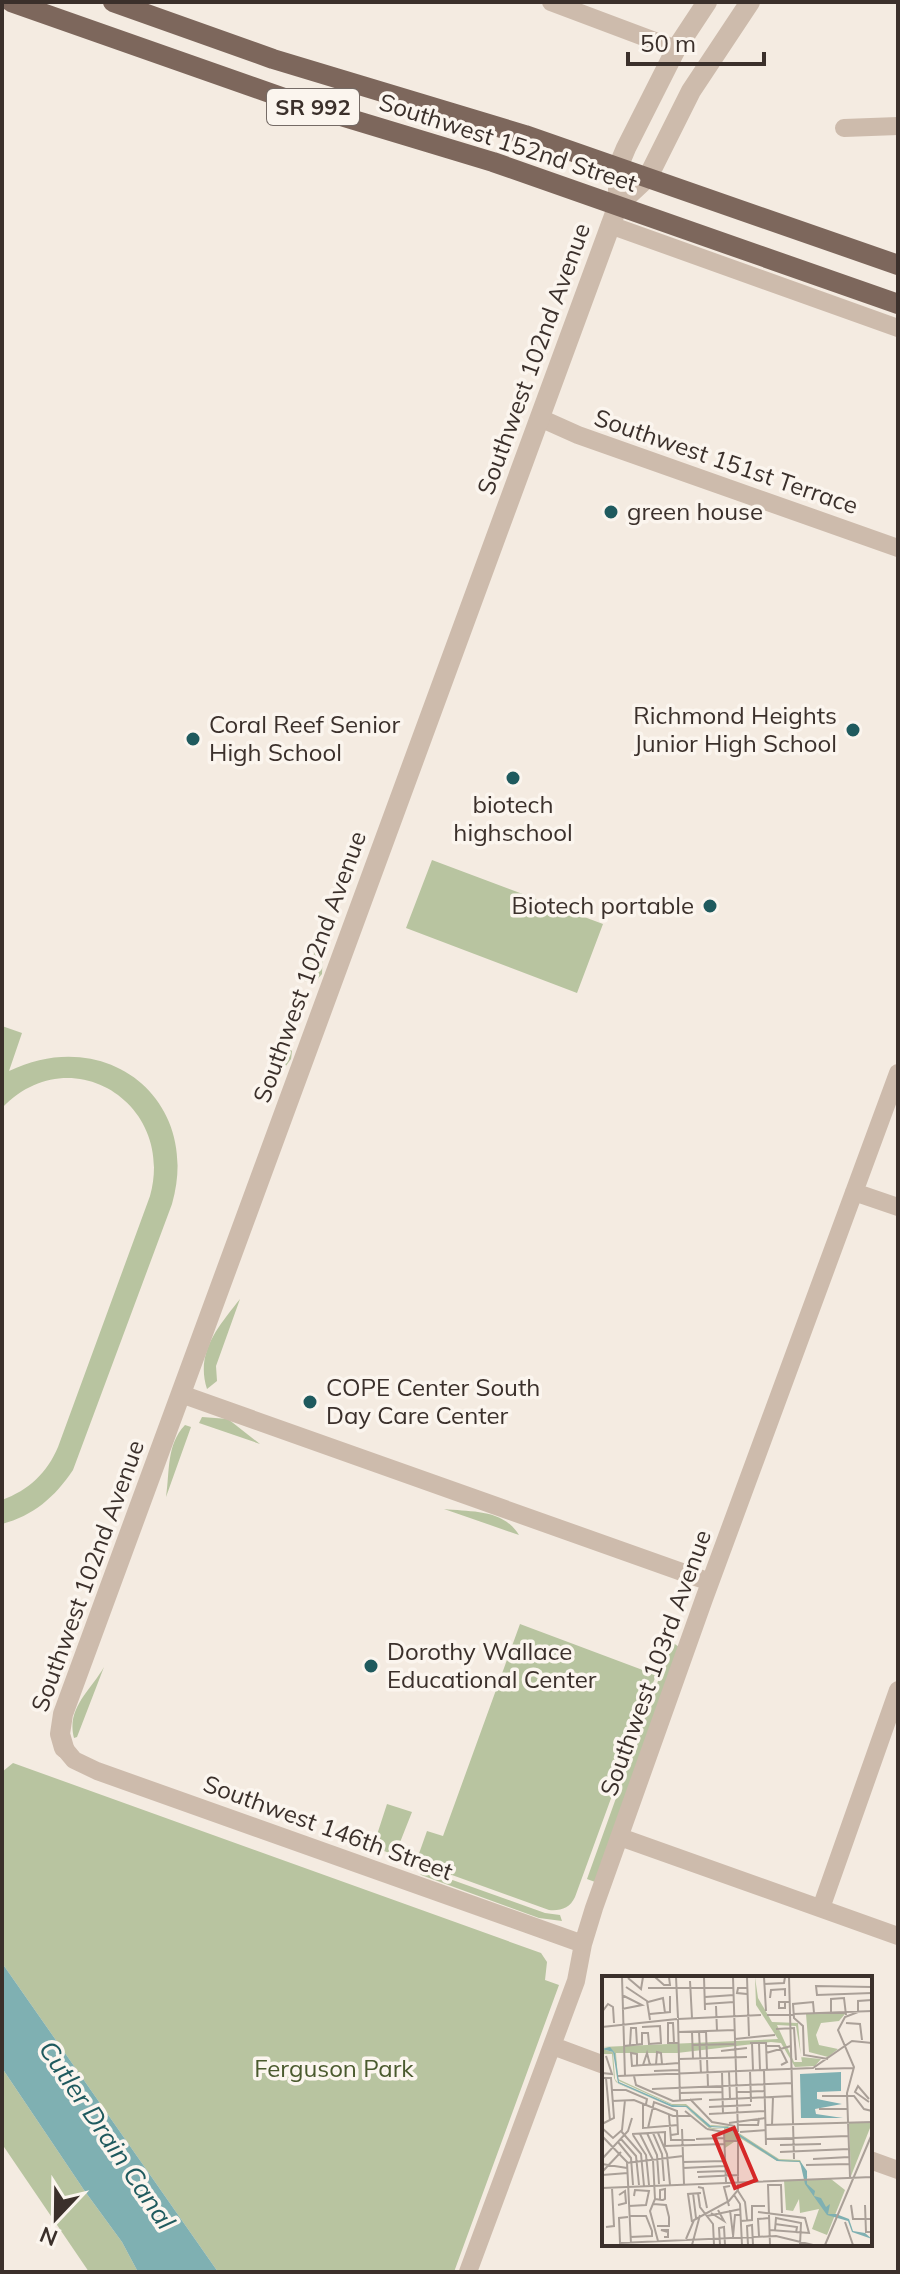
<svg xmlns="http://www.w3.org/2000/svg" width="900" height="2274" font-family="Mulish,sans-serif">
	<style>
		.green { fill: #b8c4a0 }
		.water { fill: #7fb0b2 }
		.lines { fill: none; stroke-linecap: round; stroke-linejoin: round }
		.minor { stroke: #cdbbac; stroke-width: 18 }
		.tertiary { stroke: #cdbbac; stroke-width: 20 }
		.primary { stroke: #7d675c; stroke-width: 20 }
		.poi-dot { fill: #1f5a5e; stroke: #fbf5ee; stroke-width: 3 }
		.labels { text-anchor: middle; stroke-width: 7; stroke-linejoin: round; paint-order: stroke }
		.shield { fill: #fbf5ee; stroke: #756b66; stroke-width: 2 }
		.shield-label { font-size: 22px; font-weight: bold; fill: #3b302b }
		.street-label { font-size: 24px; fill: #3b302b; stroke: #fbf5ee }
		.poi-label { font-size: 24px; fill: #3b302b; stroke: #fbf5ee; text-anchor: start }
		.park-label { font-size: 24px; fill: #4a5a2e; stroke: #fbf5ee }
		.water-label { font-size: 26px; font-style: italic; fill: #1f5a5e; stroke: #fbf5ee }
		.inset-road { fill: none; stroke: #aaa098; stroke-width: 2 }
		.view { fill: #d62828; fill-opacity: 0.15; stroke: #d62828; stroke-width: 4 }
		.inset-edge { fill: none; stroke: #3b302b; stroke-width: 4 }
	</style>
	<rect width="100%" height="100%" fill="#f4ebe1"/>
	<path class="green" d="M432,860L603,924L577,993L406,928Z
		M324,926L322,974L315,982L304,981Z
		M2,1026L22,1033L9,1071C106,1024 202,1099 172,1204L73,1470C55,1497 33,1516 2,1524V1500C29,1490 47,1473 58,1447L150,1196C176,1102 69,1037 2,1108Z
		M281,1043L292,1051L291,1059L260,1101Z
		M240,1299L216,1366L217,1381L207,1389C195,1352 219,1326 240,1299Z
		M202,1417L228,1419L260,1444L199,1423Z
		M185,1425L191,1427L166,1497C170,1472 166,1445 185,1425Z
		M444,1509C472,1512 503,1509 519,1535Z
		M520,1624L656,1675L575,1897C570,1908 561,1911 549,1910L416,1862L427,1831L443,1836Z
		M672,1642L679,1647L595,1882L587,1879Z
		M104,1667L77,1737L74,1738C66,1708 91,1690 104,1667Z
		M13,1763L541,1953L547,1962L545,1980L559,1985L454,2272H218L2,1963V1772Z
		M387,1804L412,1812L395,1855L373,1847Z
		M416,1867L545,1913L560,1915L562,1921L539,1918L421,1875Z
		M2,2068L84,2190L122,2242L138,2272H89L2,2144Z"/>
	<path class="water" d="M2,1963L218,2272H138L122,2242L84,2190L2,2068Z"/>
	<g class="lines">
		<path class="minor" d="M551,2L676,49
			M844,128L898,126
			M610,225L898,328
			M540,418L578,435L898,548
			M854,1192L898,1207
			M181,1394L710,1582
			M64,1748L74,1760L97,1771L583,1944
			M620,1837L898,1936
			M821,1908L898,1690
			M553,2046L604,2065
			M870,2160L898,2170
			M468,2272L576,1981L583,1944L594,1908L704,1599L898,1073"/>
		<path class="tertiary" d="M618,205L648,177L691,91L750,2
			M64,1748L60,1734L63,1714L618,205V167L626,148L676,49L707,2"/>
		<path class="primary" d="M11,2L301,104L493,162L898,304
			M113,2L273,59L525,135L898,265"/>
	</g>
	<g class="poi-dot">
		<circle cx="611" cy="512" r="8"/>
		<circle cx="853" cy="730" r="8"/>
		<circle cx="193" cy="739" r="8"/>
		<circle cx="513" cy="778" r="8"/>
		<circle cx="710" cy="906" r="8"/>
		<circle cx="310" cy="1402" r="8"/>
		<circle cx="371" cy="1666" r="8"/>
	</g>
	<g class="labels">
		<rect class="shield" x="267" y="89" width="92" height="36" rx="6"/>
		<g class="shield-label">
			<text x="313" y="115">SR 992</text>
		</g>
		<g class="street-label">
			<text transform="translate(508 143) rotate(18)" y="8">Southwest 152nd Street</text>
			<text transform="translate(534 359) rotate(-70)" y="8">Southwest 102nd Avenue</text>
			<text transform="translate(726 462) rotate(19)" y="8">Southwest 151st Terrace</text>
			<text transform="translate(310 967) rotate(-70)" y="8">Southwest 102nd Avenue</text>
			<text transform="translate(88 1576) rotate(-70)" y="8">Southwest 102nd Avenue</text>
			<text transform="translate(656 1663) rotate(-70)" y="8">Southwest 103rd Avenue</text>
			<text transform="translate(328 1828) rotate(20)" y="8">Southwest 146th Street</text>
		</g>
		<g class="poi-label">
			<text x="627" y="520">green house</text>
			<text x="837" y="724" text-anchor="end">Richmond Heights<tspan x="837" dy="28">Junior High School</tspan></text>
			<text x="209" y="733">Coral Reef Senior<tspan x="209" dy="28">High School</tspan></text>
			<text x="513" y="813" text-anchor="middle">biotech<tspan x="513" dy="28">highschool</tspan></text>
			<text x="694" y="914" text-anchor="end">Biotech portable</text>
			<text x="326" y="1396">COPE Center South<tspan x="326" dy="28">Day Care Center</tspan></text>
			<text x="387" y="1660">Dorothy Wallace<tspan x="387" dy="28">Educational Center</tspan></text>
		</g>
		<g class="park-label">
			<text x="334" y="2077">Ferguson Park</text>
		</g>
		<g class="water-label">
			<text transform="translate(107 2135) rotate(56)" y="9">Cutler Drain Canal</text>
		</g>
	</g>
	<g transform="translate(602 1976)">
		<rect width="270" height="270" fill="#f4ebe1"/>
		<path d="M153,1L156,22L170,46L196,47L199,81L219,83L213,90L193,91L179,67L169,66L75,77H14L16,103L70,128H84L108,149L126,150L177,183L198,184L206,202L197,186L175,185L138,162L123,172L122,152L111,153L107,152L83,131H70L17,108L14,106L12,102L10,78H0V73L11,76L13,103L16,107L70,131H83L110,152H125L165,177L126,151L109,150L84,130L70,129L17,105L15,102L13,77L8,72L0,71L176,63L154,29ZM175,49L194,50L200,86H192ZM204,38H243L237,45L219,47L214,59L217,69L236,73L226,81L207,76ZM247,147H270L249,200ZM229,203L243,214L225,259L210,253L217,233L198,237L197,223L191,235L184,234L182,204Z" fill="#b8c4a0" fill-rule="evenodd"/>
		<path d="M8,71L13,77L17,106L70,129L85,130L109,150L126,151L177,184L198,185L205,195V208L213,215L212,220L219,222L224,231L228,228L226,238H234L247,243L251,255L263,257L270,263L250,256L246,245L225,239L203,208L198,186L175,185L125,152L107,151L84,131H70L16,107L11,76L0,73ZM239,96V115L215,116V123L240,128L213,133L214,138L241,142H199L198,98Z" fill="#7fb0b2"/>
		<path class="inset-road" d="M20,1L23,100M53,1L62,9H68L67,1M74,1L76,42M102,1L103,34M131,1L136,156M145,1L147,60M162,1L164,35M187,1L192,183M26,2L39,13L41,1M88,5L90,42M162,8L182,7L183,1M24,11L45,25L48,44M270,11L214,10L215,19L270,17M46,12H131M145,12H136L135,17L145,18M20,19L40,29L20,33M103,21L132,19M168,22L169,14L183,13V20M46,26L61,22L63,37M183,26V32H177V26H188M103,28L132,26M114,30L115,55M0,36L6,28L11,31L12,47M256,36V25L270,24M212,37L211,26L191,28L192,42L201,50L202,79L226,83M229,37V23L242,22L244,39M48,38L68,36V20M165,39L270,35M76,43L159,39M76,43L78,125M244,47L258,48L260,64M0,51L75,43M40,51L58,50L59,67L47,68L46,57H40M174,53L192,52L194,84M97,55L99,97M104,55L106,110M76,56L133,54M90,56L91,83M133,63L173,59M72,67L71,47H66V67H76M148,67H164L165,94M150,67L151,94M157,67L158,94M28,69L29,52H34L35,69M91,69L133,68M22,70L40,68V56M164,70H177L185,86L179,89M119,75L145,72M164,77L189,70M77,83L145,81M41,89L45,77L48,89M54,89L55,76L59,77L60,88M35,90V78L29,77L30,90L41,89L64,88L77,87M213,93L252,92M162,94L164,169M52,95L77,94M148,95L149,126M120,96L121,139M127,96L128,123M0,97L10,98L4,80M16,100L211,92L250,65L270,67M32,100L34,109L71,125L100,123M0,102H9L12,142L0,148M4,102L8,145M50,113L190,107M9,114H24L45,123L44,128M135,116L162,115M78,117L121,116M220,120H252L262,133L270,135M88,123L110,146L133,150M107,124L190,120M10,125L32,124L71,140H89M267,126L253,116L256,110L267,123M41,127V152L76,149M107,131L149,129M217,133H246M83,135L105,153M107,138L163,135M67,139L69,164H93M127,147L163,142M136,149H156L157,142M163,149L270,146M170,149L171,121M0,152L11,162L20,154L23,124M46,152L52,126L75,135L76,158L69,159M80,153L82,208M105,153L122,156L124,206M19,155L39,178L42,210M138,156L164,154M45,157L55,179L57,208M51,157L60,178L62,205M56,157L65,178L68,209M30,158L63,156V170L122,168M38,158L51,184L53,223L48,235L56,265M31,159L44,179L47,209M0,160L25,186L29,268M19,163L34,180L37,209M94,163L122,162M164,163L246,160M16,166L29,182L31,209M178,169L219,168M178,176L247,173M0,183L26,155L30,142M211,183L247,181M81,186L123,185M24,187L81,180M0,188L25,192M204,189L248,188M81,192L123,190M0,196L19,176M95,196L123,195M0,199L26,197M96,201L137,199M248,201L245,117L252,91L236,54L243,41L256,36M96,211L101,212L105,232M0,212L270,201M136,215L143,226L145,244M91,217L94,242M96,217L98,231L111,248L112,269M132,219L138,228L140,269M53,223L60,224H61L63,223V213L58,214V223M270,223V191M51,228L64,229L67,241V250H55M16,229L24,227L23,215L17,219M249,229L251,243H270M263,229L264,256H270M27,230L44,229L47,215L33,214L32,220M127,230L122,211L128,210M128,234L131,259M156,236L203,242L207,257L168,254M109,237L122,245L116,234M28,240H44L50,255V260L28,261M105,240L139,233M26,241L17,242L18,267L174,260L211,269M139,245L150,244V230H163M90,246L86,218L99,217M243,246L251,269M173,248L195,251L194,257M4,251L12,250L10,212M173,254L174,242L199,247L198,269M157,260L156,243L167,242M62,261H66V254H59L66,256M131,261L133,239H139M84,263L92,244L127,225L136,214V165H122M90,269L98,239M118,269L117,252L122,251L123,269M146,269L145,250L150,249L151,269M168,269L166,209H179L180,237M223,269L270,158"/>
		<path class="view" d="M132,152L154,204L133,212L112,160Z"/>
		<rect width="270" height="270" class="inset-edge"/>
	</g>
	<rect width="900" height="2274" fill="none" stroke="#3b302b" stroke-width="8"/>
	<g transform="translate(56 2218) rotate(202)" stroke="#fbf5ee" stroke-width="6" paint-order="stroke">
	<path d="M0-6L14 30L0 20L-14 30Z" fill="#3b302b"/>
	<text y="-12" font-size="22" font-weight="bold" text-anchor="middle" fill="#3b302b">N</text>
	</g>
	<path d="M628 52v12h136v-12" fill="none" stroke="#3b302b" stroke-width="4"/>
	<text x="640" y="52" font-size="24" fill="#3b302b" stroke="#fbf5ee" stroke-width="6" paint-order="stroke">50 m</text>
</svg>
